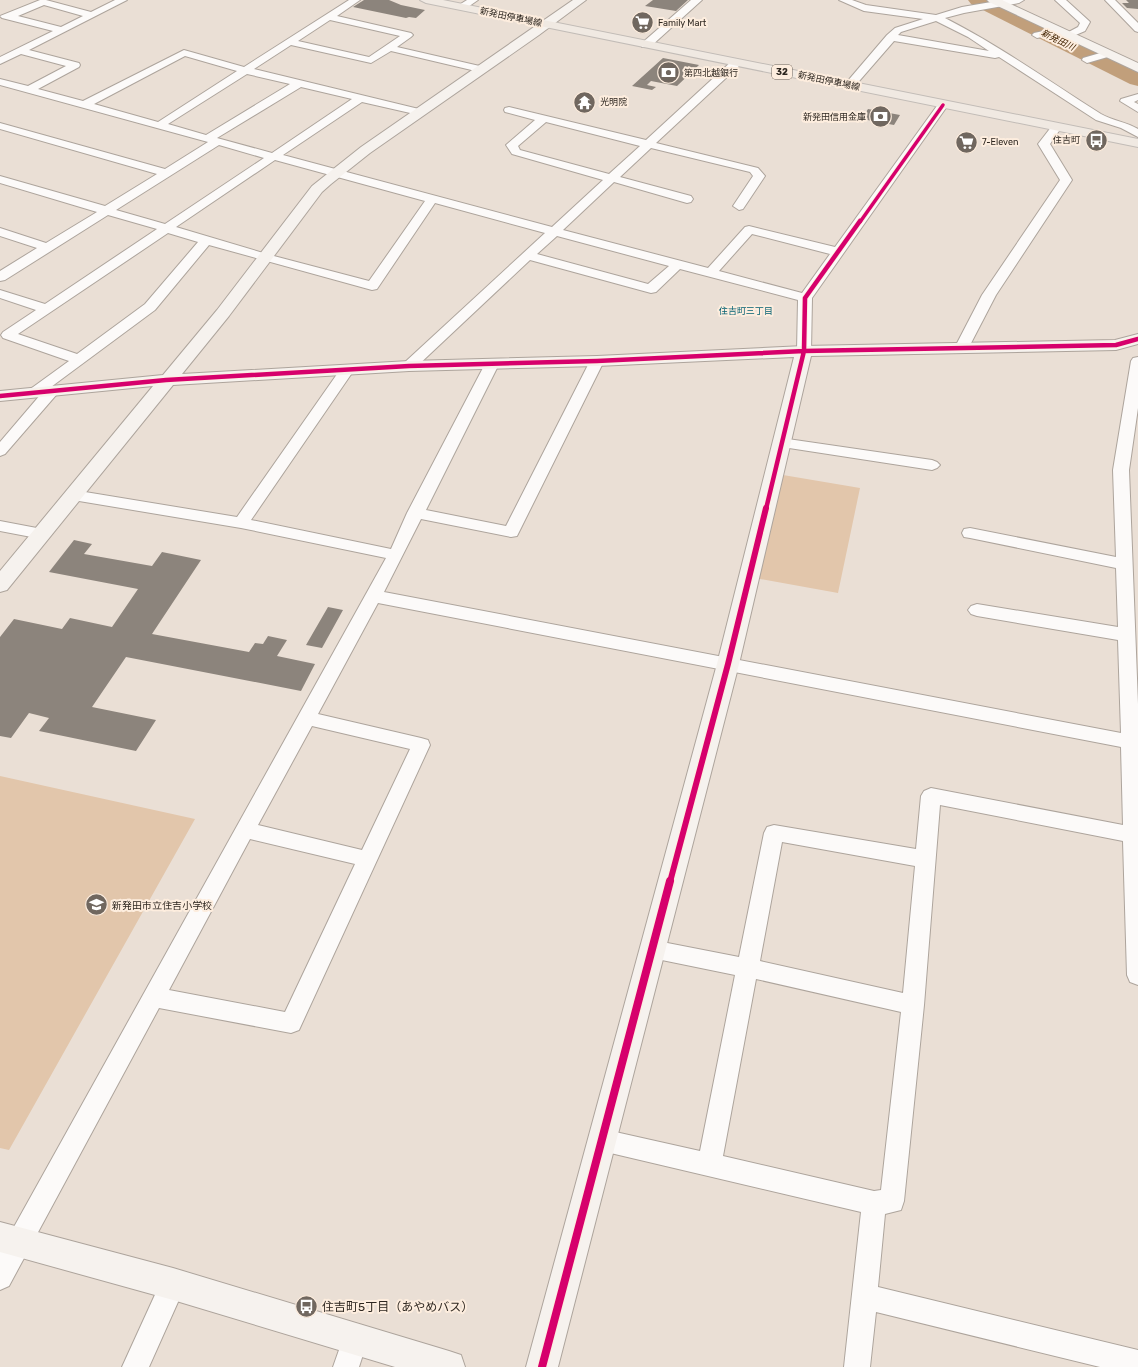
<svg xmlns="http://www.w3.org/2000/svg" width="1138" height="1367" font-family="Rubik,'Noto Sans JP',sans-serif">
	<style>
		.green { fill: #e2c6ab }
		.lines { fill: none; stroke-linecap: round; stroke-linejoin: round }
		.river { fill: #c19f7b; fill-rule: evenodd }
		.building { fill: #8c847c }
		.street-casing { stroke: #ada49c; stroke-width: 2 }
		.secondary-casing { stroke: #ada49c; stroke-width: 2 }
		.primary-casing { stroke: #c2bcb7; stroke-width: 2 }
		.street { fill: #fcfaf9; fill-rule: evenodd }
		.secondary { fill: #f6f2ee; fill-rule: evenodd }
		.primary { fill: #f0e9e2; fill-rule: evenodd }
		.cycleway-far3-casing { stroke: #fdedde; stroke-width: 5 }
		.cycleway-far2-casing { stroke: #fdedde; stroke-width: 6 }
		.cycleway-far1-casing { stroke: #fdedde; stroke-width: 8 }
		.cycleway-casing { stroke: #fdedde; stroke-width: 10 }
		.cycleway-far3 { stroke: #d6006c; stroke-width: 3.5 }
		.cycleway-far2 { stroke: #d6006c; stroke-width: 4.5 }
		.cycleway-far1 { stroke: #d6006c; stroke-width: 6 }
		.cycleway { stroke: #d6006c; stroke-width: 8 }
		.labels { text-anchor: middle; stroke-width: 4; stroke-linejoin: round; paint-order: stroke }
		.far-street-label { font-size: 9px; fill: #2e2720; stroke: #fdedde }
		.far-poi-label { font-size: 9px; fill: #2e2720; stroke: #fdedde; text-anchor: start }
		.far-water-label { font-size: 9px; font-style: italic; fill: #422300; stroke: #fdedde }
		.shield { fill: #fdedde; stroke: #6c6259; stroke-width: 1 }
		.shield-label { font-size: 9px; font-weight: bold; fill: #2e2720 }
		.far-neighbourhood-label { font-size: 9px; fill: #005f71; stroke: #fdedde }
		.poi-label { font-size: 10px; fill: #2e2720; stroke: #fdedde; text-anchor: start }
		.near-poi-label { font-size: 12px; fill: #2e2720; stroke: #fdedde; text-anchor: start }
	</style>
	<rect width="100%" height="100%" fill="#eadfd5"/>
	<path class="green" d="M783,475L860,488L838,593L755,578Z
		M0,776L195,819L9,1150L0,1148Z"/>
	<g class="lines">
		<path class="river" d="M968,0H994L1138,70V86L1130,84L971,4Z"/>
	</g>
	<path class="building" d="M364,0H389L401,5L425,10L416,18L409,17L406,18L353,7Z
		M653,0H688L676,11L645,6Z
		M1126,0H1138V9L1127,8L1122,3H1129Z
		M663,58L699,65L677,86L651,81L647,85L656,87L652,90L632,86Z
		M868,109L900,115L894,125L862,119Z
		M74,540L92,544L84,554L152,566L162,552L201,560L152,634L249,652L255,643L263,644L268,636L287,640L277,656L315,664L301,691L126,657L92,707L156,720L136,751L39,731L49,718L29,713L11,738L0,736V637L14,619L62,629L70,618L112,627L138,589L49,572Z
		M328,607L343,610L322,648L306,645Z"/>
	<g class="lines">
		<defs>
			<path id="street" d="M40,0H46L91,12L115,0H127L29,50L79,63L80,65L79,67L38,89L83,101L184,50L244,67L349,0H360L337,16L411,33L413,35L411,37L397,47L484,67L485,69L480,72L391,51L371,63L291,45L254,69L423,110L424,112L419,115L362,102L283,155L552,227L603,180L512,154L506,145L535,120L505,112L504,110L505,108L509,107L646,140L733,60H741L742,62L741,64L656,143L758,168L765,176L743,209L739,210L733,206L753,176L750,172L651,148L620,177L691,196L693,199L691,202L687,203L614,182L563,230L708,268L745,227L749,226L835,247L939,103L943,102L948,105L812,298L811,351L809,354H799L797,351L798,300L680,269L656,292L651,293L530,260L414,369H404L402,366L404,363L545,233L435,203L377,289L372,290L209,245L155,310L51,387L57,388L59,391L57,394L5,454L0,456V442L41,394L34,397L29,396L27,393L29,390L69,361L3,338L1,335L3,332L36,310L0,298V290L45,304L157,229L108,215L5,280L0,281V271L37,248L0,236V228L46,243L97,212L0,183V176L105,206L157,174L0,129V123L165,169L208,142L0,85V79L28,86L66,66L21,54L0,64V57L53,31L2,18L0,16ZM44,5L83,16L61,27L18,16ZM330,20L400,36L369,57L298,41ZM185,56L237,71L158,122L94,104ZM247,74L290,84L206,135L168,124ZM301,87L352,99L272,153L217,138ZM546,122L640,146L609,174L520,150L518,146ZM219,145L264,158L165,224L116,210ZM275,160L425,201L369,281L270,255L176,227ZM168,233L198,242L145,304L77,354L18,334ZM752,234L830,254L802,293L719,271ZM557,236L669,266L648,284L537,254Z
				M467,0H478L465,9H459V5Z
				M691,0H702L650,47H642L641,45L642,43Z
				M839,0H852L866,5L936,15L962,7L1003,0H1024L1019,3L964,13L945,18C1000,46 1050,82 1101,114C1113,121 1127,122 1138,129V137L1121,128L1096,120L999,57L995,58L894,41L854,87H846L845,85L846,83L887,35L895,28L923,19L864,11ZM936,21L968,37L989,51L898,35L901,32Z
				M1055,0H1066L1088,20L1090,22L1085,31L1071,37H1065L1063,35L1078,27L1080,23Z
				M1105,0H1115L1138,23V32L1135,31Z
				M1058,28L1061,29L1063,31L1061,33L1037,38L1032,35L1034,33Z
				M1107,51L1111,52L1112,54L1111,56L1087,63L1082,60L1083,58Z
				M1138,94V100L1134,102L1138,104V112L1120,101L1121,99Z
				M1056,125L1061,128L1050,144L1072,180L996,295L969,347L967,350H957L955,347L982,295L1060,180L1038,144L1052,126Z
				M597,357L602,358L604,361L517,536L511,537L421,519L384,592L1121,733L1118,640L977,616L971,614L968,610L971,606L977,604L1118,627L1116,568L970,538L964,537L962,533L964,529L970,528L1116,557L1113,470L1131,361L1133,358L1138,357V408L1129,470L1138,704V985L1130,982L1127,975L1123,841L940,805L924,1005L904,1201L901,1210L885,1214L878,1287L1138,1350V1367H1100L876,1312L870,1367H844L861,1212L602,1151L594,1148L590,1140L594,1132L602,1129L700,1151L735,975L652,958L644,956L641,949L644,942L652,940L739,957L764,833L767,827L774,825L916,849L921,796L924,791L931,788L1123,825L1121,747L378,603L318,714L421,738L428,740L430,745L299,1030L291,1033L159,1008L9,1286L0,1290V1252L386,558L241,528L67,499L65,495L67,491L73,490L237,517L342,367H352L354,370L251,520L391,549L407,513L485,364L487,361H497L499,364L426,510L506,526L590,361L592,358ZM312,726L410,749L362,850L258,825ZM250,839L355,864L285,1012L169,990ZM782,842L915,866L903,993L760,961ZM756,979L901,1012L881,1190L874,1191L723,1156Z
				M781,438L932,460L937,462L940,465L937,468L932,470L776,446L774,443L776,440Z
				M0,521L42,529L48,530L50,534L48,538L42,539L0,531Z
				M173,1271L182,1275L186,1284L149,1367H122L164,1275Z
				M355,1326L364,1330L368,1339L359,1367H333L346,1330Z"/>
			<path id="secondary" d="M573,0H586L539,35L370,153L331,184L322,192L229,316L182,374L409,361L597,356L804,346L1115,340L1138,334V344L1116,350L811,356L739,664L558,1367H526L717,664L794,357L597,366L409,371L173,385L7,590L0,592V571L153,386L0,401V391L163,375L217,310L312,186L361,147Z
				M987,0H1002L1138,63V72L989,2Z
				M0,1222L173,1268L449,1351L461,1355L465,1367H395L173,1300L0,1252Z"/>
			<path id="primary" d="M420,0H443L1138,139V147L426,3Z"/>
		</defs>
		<use href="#street" class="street-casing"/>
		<use href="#secondary" class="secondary-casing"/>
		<use href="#primary" class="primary-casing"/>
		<use href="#street" class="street"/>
		<use href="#secondary" class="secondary"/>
		<use href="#primary" class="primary"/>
		<defs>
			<path id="cycleway-far3" d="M860,222L943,105"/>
			<path id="cycleway-far2" d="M0,396L166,380L409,366L597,361L804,351L1116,345L1138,339
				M766,509L804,351L805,298L860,221"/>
			<path id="cycleway-far1" d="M670,882L728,664L766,508"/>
			<path id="cycleway" d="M542,1367L670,881"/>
		</defs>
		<use href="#cycleway-far3" class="cycleway-far3-casing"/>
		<use href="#cycleway-far2" class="cycleway-far2-casing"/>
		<use href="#cycleway-far1" class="cycleway-far1-casing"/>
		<use href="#cycleway" class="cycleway-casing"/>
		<use href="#cycleway-far3" class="cycleway-far3"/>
		<use href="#cycleway-far2" class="cycleway-far2"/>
		<use href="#cycleway-far1" class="cycleway-far1"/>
		<use href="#cycleway" class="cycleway"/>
	</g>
	<defs>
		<symbol id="supermarket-disc" viewBox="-11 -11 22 22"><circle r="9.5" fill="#70675f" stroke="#fdedde"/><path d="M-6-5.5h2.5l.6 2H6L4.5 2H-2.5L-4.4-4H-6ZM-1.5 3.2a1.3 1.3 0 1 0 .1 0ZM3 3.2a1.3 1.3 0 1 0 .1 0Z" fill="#fff"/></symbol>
		<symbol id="bank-disc" viewBox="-11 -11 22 22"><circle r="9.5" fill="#70675f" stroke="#fdedde"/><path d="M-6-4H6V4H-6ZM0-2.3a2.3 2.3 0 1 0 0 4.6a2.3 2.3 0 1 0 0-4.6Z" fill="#fff"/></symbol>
		<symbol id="temple-disc" viewBox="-11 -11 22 22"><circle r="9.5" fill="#70675f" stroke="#fdedde"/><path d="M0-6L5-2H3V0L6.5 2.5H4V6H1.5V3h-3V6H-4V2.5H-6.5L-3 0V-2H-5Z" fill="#fff"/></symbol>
		<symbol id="bus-disc" viewBox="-11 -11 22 22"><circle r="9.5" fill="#70675f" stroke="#fdedde"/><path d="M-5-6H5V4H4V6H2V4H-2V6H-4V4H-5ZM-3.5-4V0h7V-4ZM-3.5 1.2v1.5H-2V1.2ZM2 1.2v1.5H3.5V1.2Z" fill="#fff"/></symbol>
		<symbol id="school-disc" viewBox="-11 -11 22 22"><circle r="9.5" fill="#70675f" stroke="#fdedde"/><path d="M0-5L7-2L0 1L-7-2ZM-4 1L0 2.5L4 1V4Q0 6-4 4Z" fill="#fff"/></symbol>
	</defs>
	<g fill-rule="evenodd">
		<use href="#supermarket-disc" x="630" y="10" width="25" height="25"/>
		<use href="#bank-disc" x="656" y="60" width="25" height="25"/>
		<use href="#temple-disc" x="572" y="90" width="25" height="25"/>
		<use href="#bank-disc" x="868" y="104" width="25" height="25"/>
		<use href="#bus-disc" x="1084" y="128" width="25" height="25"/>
		<use href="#supermarket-disc" x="954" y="130" width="25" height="25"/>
		<use href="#school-disc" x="84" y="892" width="25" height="25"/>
		<use href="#bus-disc" x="294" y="1294" width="25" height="25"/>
	</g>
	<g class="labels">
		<g class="far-street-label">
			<text transform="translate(511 17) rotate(12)" y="3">新発田停車場線</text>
			<text transform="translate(829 81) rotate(12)" y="3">新発田停車場線</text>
		</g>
		<g class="far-poi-label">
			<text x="658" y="26">Family Mart</text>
			<text x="684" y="76">第四北越銀行</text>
			<text x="600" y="105">光明院</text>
			<text x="866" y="120" text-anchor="end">新発田信用金庫</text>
			<text x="1080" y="143" text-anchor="end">住吉町</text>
			<text x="982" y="145">7-Eleven</text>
		</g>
		<g class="far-water-label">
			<text transform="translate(1058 40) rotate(26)" y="3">新発田川</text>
		</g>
		<rect class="shield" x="772" y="65" width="20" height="14" rx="3"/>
		<g class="shield-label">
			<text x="782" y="75">32</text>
		</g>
		<g class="far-neighbourhood-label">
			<text x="746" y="314">住吉町三丁目</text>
		</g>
		<g class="poi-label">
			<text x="112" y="909">新発田市立住吉小学校</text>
		</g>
		<g class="near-poi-label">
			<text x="322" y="1311">住吉町5丁目（あやめバス）</text>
		</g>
	</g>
</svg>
